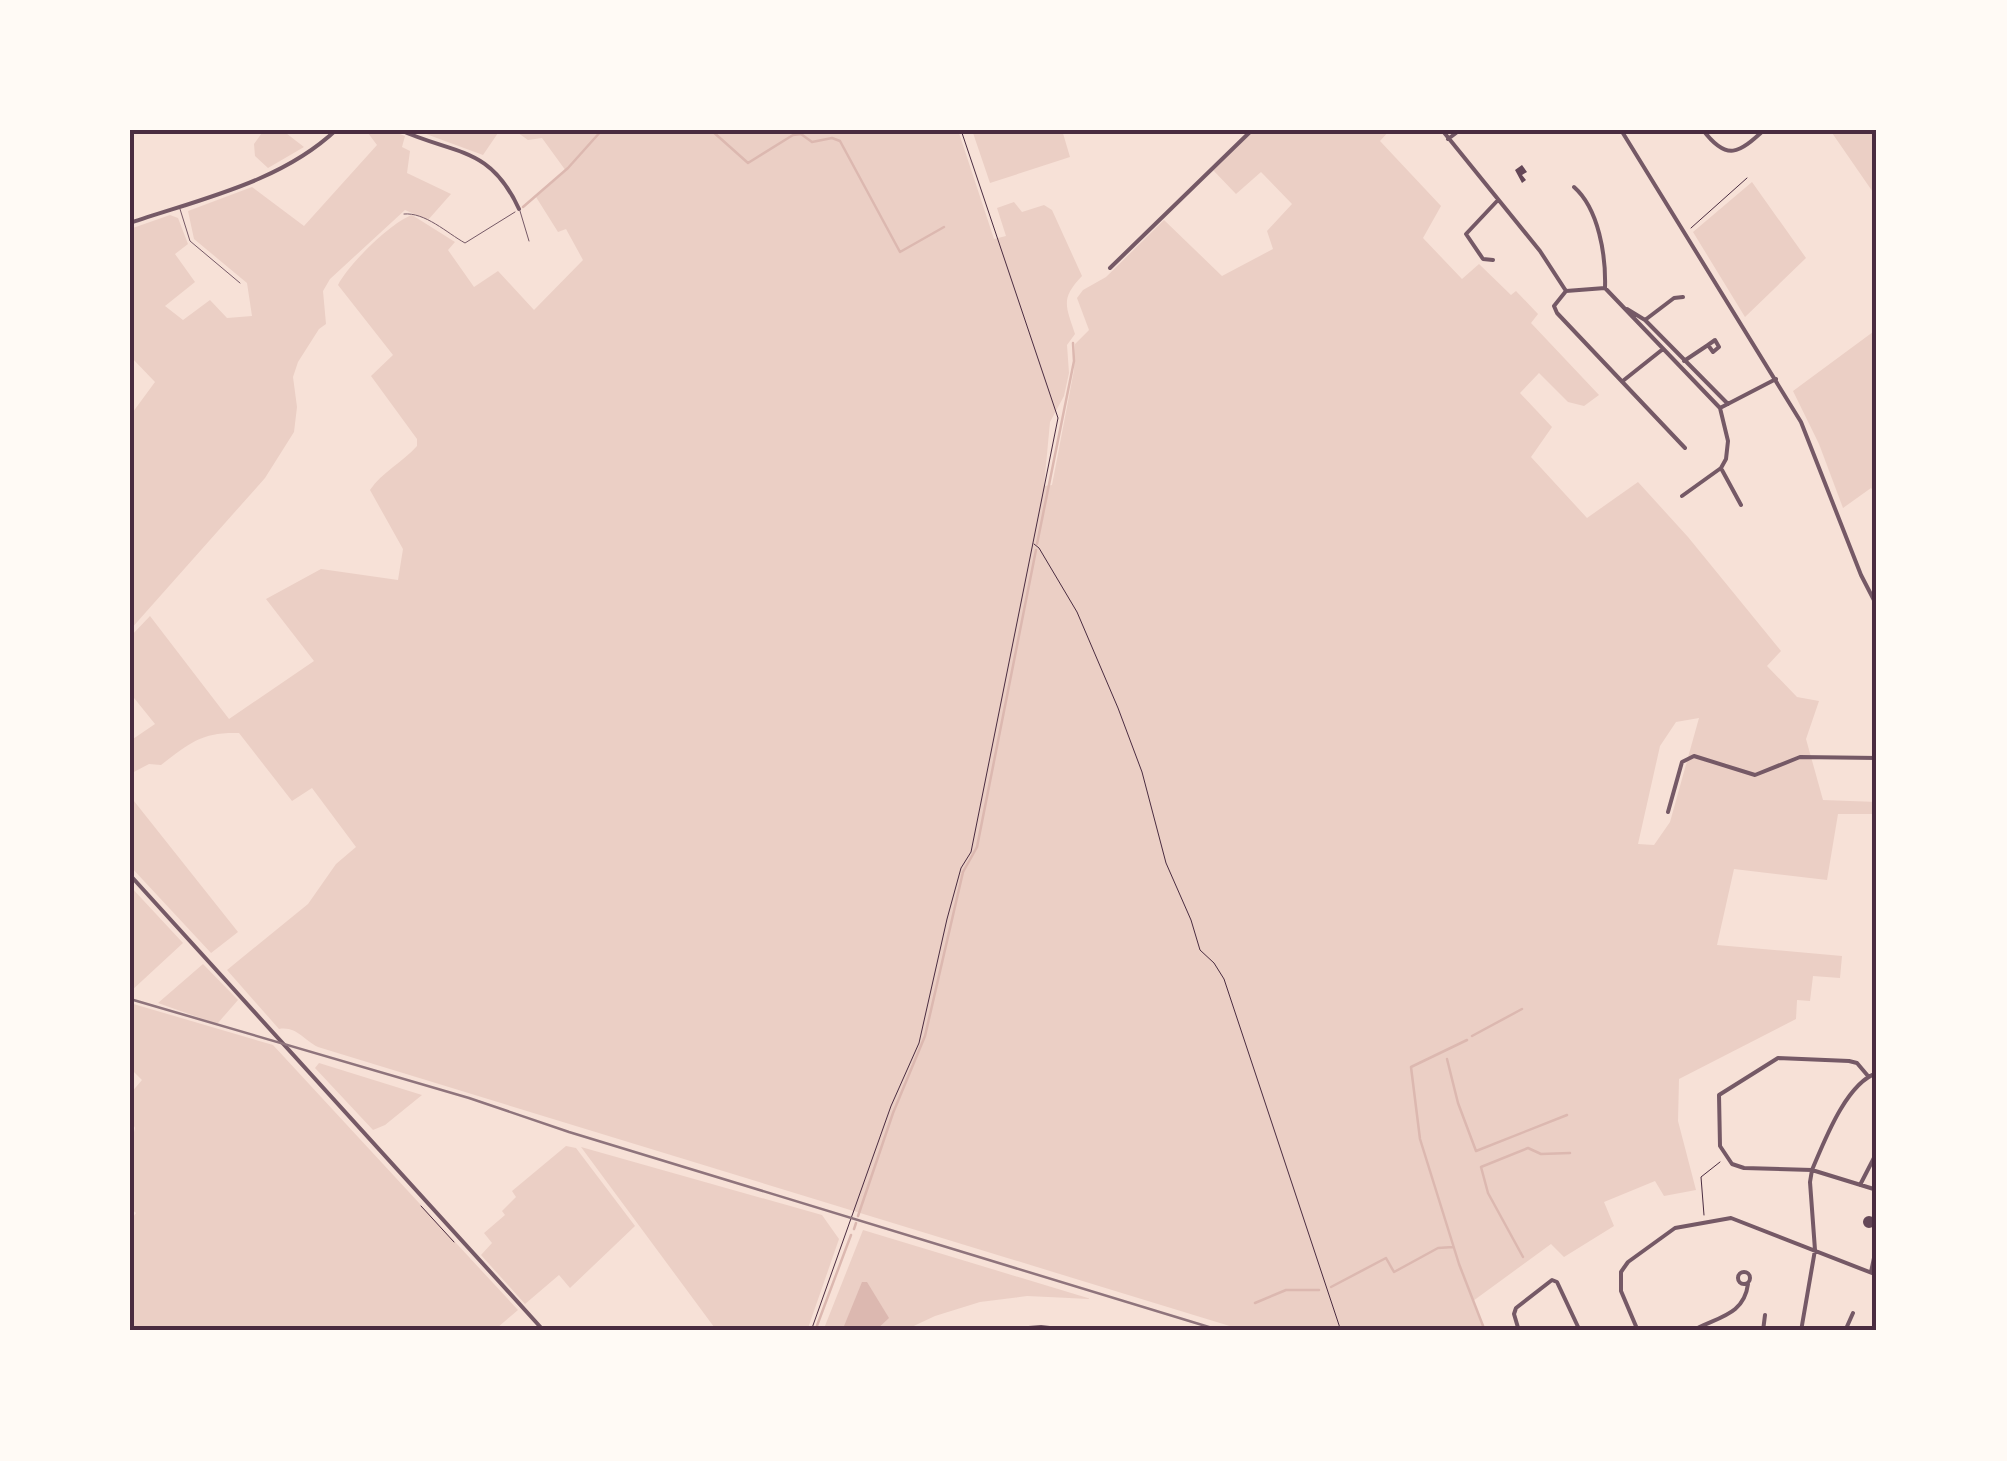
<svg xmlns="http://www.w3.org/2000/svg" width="2007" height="1461" font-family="Rubik,sans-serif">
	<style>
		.green { fill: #ebcfc5; fill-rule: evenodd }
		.water { fill: #dcb8b0 }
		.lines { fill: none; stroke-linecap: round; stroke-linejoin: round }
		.stream { stroke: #dcb8b0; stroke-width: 2.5 }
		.building { fill: #644757 }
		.path { stroke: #4a2c40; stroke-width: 1 }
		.service { stroke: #755966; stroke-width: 1 }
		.minor { stroke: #755966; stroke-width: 4 }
		.tertiary { stroke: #755966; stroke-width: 4 }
		.rail { stroke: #8f747c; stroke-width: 2.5 }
		.neatline { fill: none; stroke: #4a2c40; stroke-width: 4 }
	</style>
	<rect width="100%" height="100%" fill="#f7e1d7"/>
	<path class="green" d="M264,130H282L304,147L268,168L255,156L254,144Z
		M372,130H390L405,136L402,147L410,151L407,173L451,194L428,220L405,210L330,279L323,291L326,324L319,329L298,362L293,377L297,407L294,432L265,478L130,630V416L155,382L130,356V229L170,215L178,218L188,244L175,254L195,282L165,306L183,320L210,300L227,318L252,316L247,283L194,239L188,211L252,187L304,226L377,145L368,133Z
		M428,130H500L483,155L426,134Z
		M514,130H958L994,239L1006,236L997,208L1014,202L1022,212L1044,205L1052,210L1082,276C1060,299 1066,306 1075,334L1067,345L1069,373L1064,396L1050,422L1044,486L1052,485L1074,370L1075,344L1089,330L1077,298L1083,290L1106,277L1164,220L1222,276L1273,249L1267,231L1292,204L1261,172L1236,194L1213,170L1255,130H1390L1380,141L1441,206L1423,238L1462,279L1479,264L1511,295L1516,291L1538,314L1531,323L1599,395L1584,406L1568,402L1539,373L1520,393L1552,427L1531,457L1587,518L1638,482L1688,537L1781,651L1767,666L1797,697L1819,701L1806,739L1823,800L1877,802V814H1838L1827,880L1734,869L1717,945L1842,956L1840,978L1813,976L1810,1001L1797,1000L1796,1019L1679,1079L1678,1121L1696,1190L1664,1196L1655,1181L1604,1202L1614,1226L1564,1257L1551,1244L1473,1301L1484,1331H1246L318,1047C303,1040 297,1026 279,1029L227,970L308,904L336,864L356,847L312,788L292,801L239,733C201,732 190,743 161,765L149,764L130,774V741L155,724L130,693V637L150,616L229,719L314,661L266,599L321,569L398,580L403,549L370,490C382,472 403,462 417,446V439L371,376L393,355L338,285C348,265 390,223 412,215L455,242L448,250L474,287L498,271L534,310L583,260L566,229L558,232L536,197L566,171L542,138L528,140ZM1699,718L1670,822L1654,845L1638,844L1660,746L1676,722Z
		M972,130H1062L1070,157L990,183Z
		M1830,130H1877V198Z
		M1752,182L1806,258L1745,317L1693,232Z
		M1877,329V496L1871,488L1843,508L1819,444L1793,391Z
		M130,796L238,932L211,953L130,866Z
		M130,886L183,943L130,992Z
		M203,964L238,1000L217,1024L158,1003Z
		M130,1003L273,1045L518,1310L497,1328L499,1331H130V1221L136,1213L130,1208V1149L135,1128L130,1118V1094L142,1080L130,1068Z
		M319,1063L422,1095L385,1125L373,1130L315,1068Z
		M566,1146L576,1148L635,1226L570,1288L559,1275L525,1304L481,1255L492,1243L484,1233L505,1215L502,1211L516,1197L512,1191Z
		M581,1147L822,1215L839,1239L807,1331H717Z
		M863,1230L1091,1299L1027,1296L980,1302L935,1316L903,1331H823Z"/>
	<path class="water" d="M862,1282H867L889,1318L875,1331H842Z"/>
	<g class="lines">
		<path class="stream" d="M711,130L748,163L793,135L801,134L812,142L832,138L840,141L900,252L944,227
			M546,132L547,130
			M523,207L568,168L602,130
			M1037,544L1074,361L1073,343
			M1472,1036L1522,1009
			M1467,1040L1411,1067L1420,1139L1459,1264L1485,1331
			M1447,1059L1458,1103L1476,1151L1567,1115
			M858,1216L893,1113L925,1036L963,872L977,847L1036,550
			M854,1229L856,1223
			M1523,1257L1488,1193L1481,1167L1528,1148L1541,1154L1570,1153
			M1331,1287L1386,1258L1394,1272L1438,1248L1453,1247
			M1255,1303L1286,1290H1319
			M815,1331L851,1235"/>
	</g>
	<path class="building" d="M1522,165L1527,172L1522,175L1526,180L1522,183L1515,170Z
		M1863 1222a6 6 0 1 1 12 0a6 6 0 1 1-12 0Z"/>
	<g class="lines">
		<path class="path" d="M1691,228L1747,178
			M1034,544L1039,548L1077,612L1118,708L1142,772L1166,863L1191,920L1200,950L1214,963L1224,979L1341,1331
			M421,1206L454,1242
			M1704,1215L1701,1177L1720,1162
			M811,1331L891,1106L919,1043L947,919L961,868L971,852L1058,418L961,130"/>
		<path class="service" d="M180,209L190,241L240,283
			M520,211L529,241
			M404,214C425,212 447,233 465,243L515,212"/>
		<path class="minor" d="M400,130C456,155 490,146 519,209
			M1442,130L1540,251L1566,291
			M1703,130C1727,162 1739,153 1764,130
			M1518,131L1519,130
			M1448,139L1460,130
			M1574,187C1599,209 1606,256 1605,288
			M1493,260L1483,259L1466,234L1498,200
			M1110,268L1252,130
			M1566,291L1605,288L1720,408L1728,441L1726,459L1721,468L1682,496
			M1566,291L1554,306L1557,313L1685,448
			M1627,309L1645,320L1728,404
			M1645,320L1674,298L1683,297
			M1684,361L1708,345L1713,352L1719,347L1715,340L1708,345
			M1624,380L1663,349
			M1720,408L1776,379
			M1722,470L1741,505
			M1668,812L1682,762L1694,756L1755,775L1800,757L1877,758
			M1868,1076L1857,1063L1849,1061L1778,1058L1719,1095L1720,1146L1732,1164L1744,1168L1812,1170L1877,1190
			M1860,1185L1877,1152
			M1738 1278a6 6 0 1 1 12 0a6 6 0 1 1-12 0Z
			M1871,1272L1877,1244
			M938,1330L939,1331
			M988,1331L1041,1327L1076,1331
			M1519,1331L1514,1314L1516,1308L1552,1280L1557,1282L1580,1331
			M1638,1331L1621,1291V1272L1628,1262L1675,1228L1731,1218L1877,1275
			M1692,1331C1716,1317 1744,1316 1748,1284
			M1763,1331L1765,1315
			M1801,1331L1815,1250L1810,1182L1812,1170C1824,1142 1846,1083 1877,1073
			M1845,1331L1853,1313"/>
		<path class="tertiary" d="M1621,130L1801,422L1861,575L1877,606
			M130,223C200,199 281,182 336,130
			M130,875L544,1331"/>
		<path class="rail" d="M130,999L469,1098L569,1132L1222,1331"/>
	</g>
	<rect width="2007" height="1461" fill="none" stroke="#fffaf5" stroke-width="265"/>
	<rect x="132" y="132" width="1742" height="1196" class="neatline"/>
</svg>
